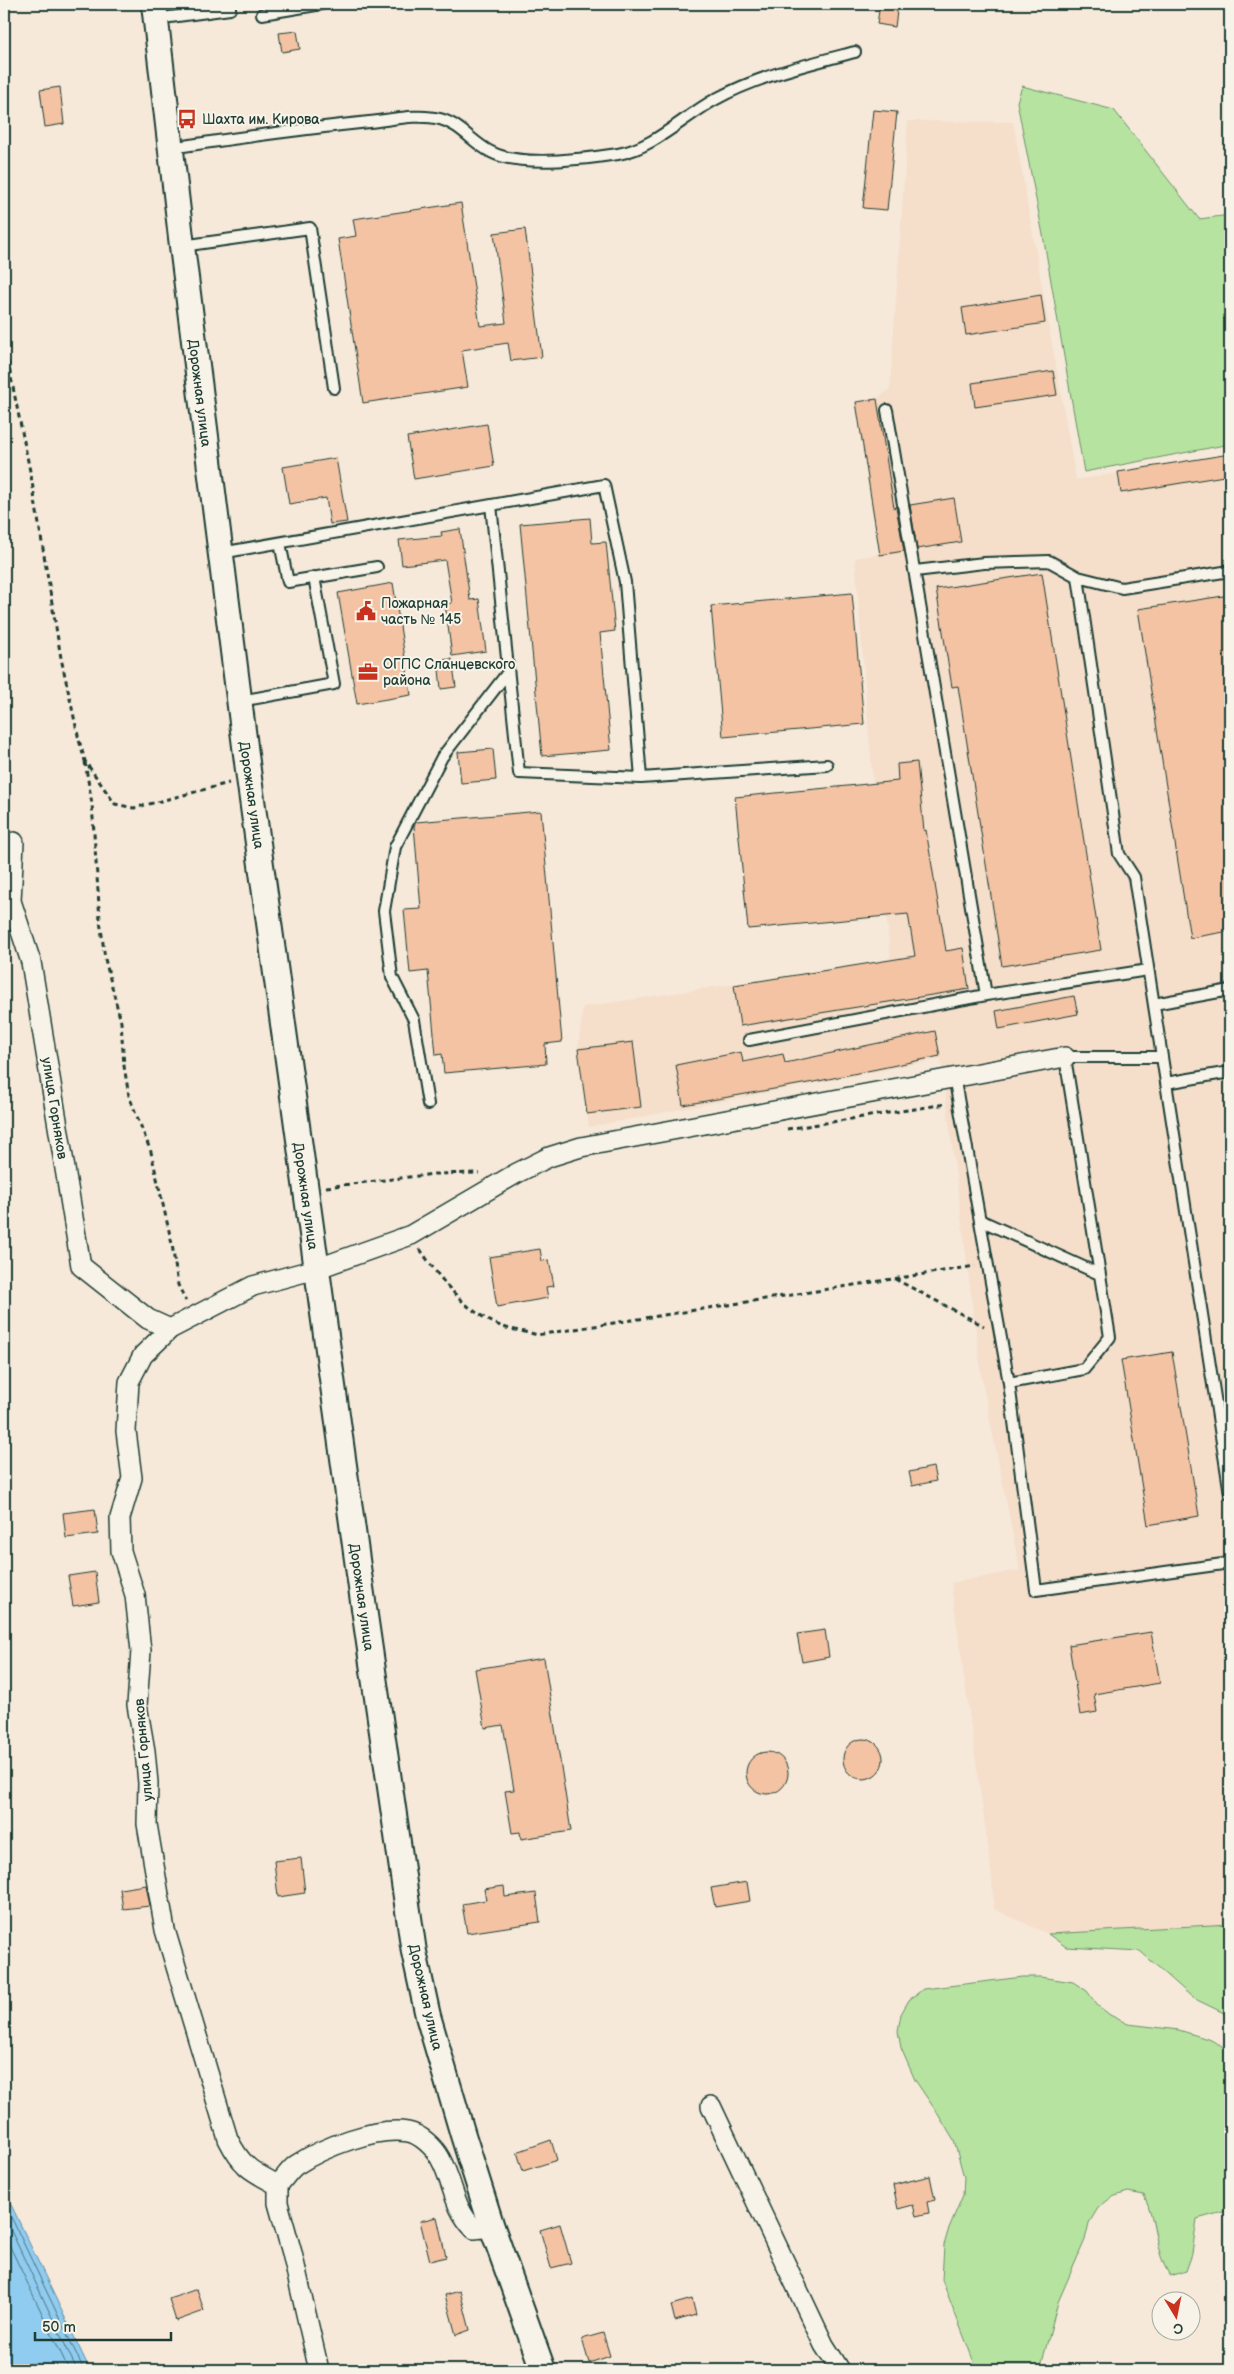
<svg xmlns="http://www.w3.org/2000/svg" width="1234" height="2374" font-family="'Balsamiq Sans',sans-serif">
	<style>
		.built { fill: #f5deca }
		.green { fill: #b7e3a0; stroke: #6b906a }
		.water { fill: #90cbf0; stroke: #6392a5 }
		.lines { fill: none; stroke-linecap: round; stroke-linejoin: round }
		.shore { stroke: #4c767f; stroke-width: 1 }
		.building { fill: #f3c3a3; stroke: #1f3d34 }
		.service-casing { stroke: #1f3d34; stroke-width: 14 }
		.minor-casing { stroke: #1f3d34; stroke-width: 22 }
		.tertiary-casing { stroke: #1f3d34; stroke-width: 28 }
		.path { stroke: #1f3d34; stroke-width: 3; stroke-dasharray: 5 4; stroke-linecap: butt }
		.service { stroke: #f7f3e8; stroke-width: 10 }
		.minor { stroke: #f7f3e8; stroke-width: 19 }
		.tertiary { stroke: #f7f3e8; stroke-width: 24 }
		.labels { text-anchor: middle; stroke-width: 4; stroke-linejoin: round; paint-order: stroke }
		.poi-label { font-size: 14px; fill: #1f3d34; stroke: #f7f3e8; text-anchor: start }
		.street-label { font-size: 14px; fill: #1f3d34; stroke: #f7f3e8 }
	</style>
	<rect width="100%" height="100%" fill="#f6e9da"/>
	<filter id="ink" filterUnits="userSpaceOnUse"><feTurbulence type="fractalNoise" baseFrequency=".02" numOctaves="2"/><feDisplacementMap in="SourceGraphic" scale="10" xChannelSelector="R" yChannelSelector="G"/><feConvolveMatrix kernelMatrix="1 2 1 2 8 2 1 2 1" color-interpolation-filters="sRGB"/></filter>
	<g filter="url(#ink)">
		<path class="built" d="M908,121L1013,122L1076,480L1230,454V1924L1048,1934L994,1909L991,1868L951,1583L1020,1570L982,1380L941,1059L589,1127L578,1049L583,1007L891,960L873,784L855,558L879,554L856,402L877,399L890,389Z"/>
		<path class="green" d="M1022,86L1114,110L1199,219L1230,215V444L1084,472L1043,235L1017,102Z
			M1230,1924V2016L1193,1998L1140,1951L1066,1947L1048,1934Z
			M1023,1977H1040L1073,1982L1087,1991L1097,2005L1110,2015L1128,2024L1179,2030L1211,2040L1230,2051V2210L1197,2219L1192,2254L1186,2271L1170,2276C1154,2251 1157,2222 1144,2195L1128,2192L1112,2197L1098,2208L1089,2223L1085,2240L1058,2302L1040,2370H977L942,2280L944,2245L949,2228L963,2195L964,2177L954,2141L936,2111L915,2080L901,2048L898,2031L901,2014L909,2000L923,1989Z"/>
		<path class="water" d="M4,2190L90,2370H4Z"/>
		<g class="lines">
			<path class="shore" d="M4,2202L84,2370
				M4,2216L77,2370
				M4,2234L69,2370"/>
		</g>
		<path class="building" d="M880,4H898L895,27L877,24Z
			M297,31L300,49L282,52L279,33Z
			M60,87L64,124L45,127L40,90Z
			M873,110L897,112L887,210L863,208Z
			M461,203L480,326L506,323L494,233L525,229L542,357L511,361L508,343L462,350L468,387L363,403L338,239L356,236L353,219Z
			M1041,295L1045,323L966,335L962,308Z
			M1053,371L1057,395L975,407L972,383Z
			M877,399L894,508L896,507L904,551L880,555L856,402Z
			M487,424L494,466L414,479L407,437Z
			M1230,454V475L1121,493L1118,472Z
			M336,458L347,522L330,524L326,498L289,504L283,467Z
			M954,498L961,542L917,549L910,505Z
			M590,518L592,543L606,542L615,631L600,633L611,750L542,756L520,524Z
			M460,529L470,600L479,599L486,651L452,656L445,604L452,603L445,560L402,565L399,540L442,536L441,532Z
			M1042,573L1101,950L1002,966L958,686L952,687L936,589Z
			M393,583L411,695L357,704L338,593Z
			M852,593L864,724L723,737L711,606Z
			M1230,595V931L1190,938L1138,609Z
			M452,659L456,687L441,689L438,660Z
			M493,749L496,780L461,783L458,752Z
			M917,762L924,831L926,830L946,951L963,948L969,989L740,1026L734,985L915,956L908,914L748,929L735,797L898,781L897,764Z
			M541,811L562,1042L545,1044L546,1064L444,1073L442,1054L436,1055L428,971L410,973L404,910L421,909L414,826L416,822Z
			M1074,996L1078,1014L999,1029L996,1011Z
			M935,1031L940,1056L814,1082L683,1105L676,1065L741,1052L743,1062L783,1054L785,1063Z
			M633,1042L641,1107L587,1114L578,1049Z
			M540,1249L542,1261L549,1260L554,1286L546,1287L548,1298L497,1307L489,1257Z
			M1172,1352L1199,1516L1148,1525L1121,1360Z
			M933,1467L936,1481L912,1486L909,1472Z
			M95,1509L98,1534L66,1538L63,1513Z
			M95,1572L99,1602L73,1606L68,1576Z
			M825,1630L829,1657L802,1662L797,1634Z
			M1151,1632L1160,1683L1094,1694L1097,1712L1080,1715L1069,1645Z
			M544,1658L571,1831L521,1839L520,1832L512,1833L505,1791L514,1790L503,1725L485,1728L475,1669Z
			M843 1759a20 20 0 1 1 40 0a20 20 0 1 1-40 0Z
			M746 1773a21 21 0 1 1 42 0a21 21 0 1 1-42 0Z
			M301,1858L305,1893L278,1897L274,1861Z
			M747,1882L750,1901L715,1907L711,1888Z
			M146,1885L150,1906L123,1909L120,1889Z
			M504,1886L505,1897L536,1893L540,1922L467,1933L462,1904L486,1900L484,1889Z
			M551,2140L557,2160L523,2171L517,2152Z
			M930,2176L935,2200L927,2202L929,2213L916,2216L913,2205L898,2209L893,2185Z
			M437,2217L446,2257L430,2261L420,2221Z
			M560,2224L571,2263L551,2268L540,2230Z
			M197,2289L204,2311L176,2321L169,2299Z
			M460,2291L470,2330L456,2335L445,2295Z
			M692,2299L696,2315L675,2321L671,2305Z
			M603,2333L610,2356L589,2363L582,2339Z"/>
		<g class="lines">
			<defs>
				<path id="service" d="M262,14L322,4
					M155,19L230,9V4
					M170,148C236,138 302,129 369,122C391,120 418,113 440,119C460,124 473,143 491,152C519,167 585,159 618,154C654,148 684,116 716,99C758,76 809,64 855,52
					M182,246L310,228L334,388
					M887,410L986,995
					M491,505L519,773L641,778L827,765
					M280,543L288,582L377,567
					M221,553L604,485L625,582L641,778
					M915,571L984,563L1049,561L1078,577L1122,588L1230,571
					M1078,577L1119,854L1134,877L1230,1494
					M240,701L334,684L314,577
					M1154,1004L1230,990
					M749,1040L986,995L1148,970
					M954,1076L1009,1383L1036,1590L1230,1563
					M1166,1083L1230,1072
					M428,1104L414,1020L392,977L384,911L395,847L442,757L508,672
					M980,1220L1099,1274
					M1009,1383L1084,1369L1110,1337L1065,1057H1162"/>
				<path id="minor" d="M14,842L11,901L31,962L81,1266L148,1319L170,1329
					M711,2106L824,2345L840,2370
					M278,2185C251,2171 242,2167 228,2139L165,1930L147,1824L148,1783L145,1751L137,1705L141,1651L135,1595L121,1551L120,1518L132,1478L126,1431L129,1382L143,1355L170,1329L253,1286L316,1269L411,1235L517,1173L549,1157L581,1147L1065,1057
					M319,2370L292,2253L278,2203V2185C284,2179 289,2170 296,2165C322,2148 376,2126 408,2132C420,2134 434,2147 440,2158C454,2183 452,2206 474,2229L492,2227"/>
				<path id="tertiary" d="M154,4L182,246L249,778L359,1574L414,1952L428,2016L463,2135L492,2227L543,2370"/>
			</defs>
			<use href="#service" class="service-casing"/>
			<use href="#minor" class="minor-casing"/>
			<use href="#tertiary" class="tertiary-casing"/>
			<path class="path" d="M4,343L31,476L61,658L79,740L85,761L115,804L134,808L229,783
				M85,762L92,804L100,920L105,959L121,1022L124,1066L129,1096L151,1152L172,1244L178,1285L186,1301
				M787,1129L946,1104
				M326,1187L434,1174L479,1173
				M420,1249C440,1279 462,1308 496,1324C508,1330 524,1331 537,1335L975,1266
				M895,1279L984,1326"/>
			<use href="#service" class="service"/>
			<use href="#minor" class="minor"/>
			<use href="#tertiary" class="tertiary"/>
		</g>
	</g>
	<defs>
		<symbol id="bus-bare" viewBox="-9 -9 18 18"><path d="M-5-6H5V4H4V6H2V4H-2V6H-4V4H-5ZM-3.5-4V0h7V-4ZM-3.5 1.2v1.5H-2V1.2ZM2 1.2v1.5H3.5V1.2Z" fill="#c8321e" stroke="#f7f3e8" stroke-width="2.5" paint-order="stroke"/></symbol>
		<symbol id="civic-bare" viewBox="-9 -9 18 18"><path d="M-.6-6.5H3V-4.5H.6V-3L4-1V1h2V6H-6V1h2V-1L-.6-3ZM-1.2 2.5V6h2.4V2.5Z" fill="#c8321e" stroke="#f7f3e8" stroke-width="2.5" paint-order="stroke"/></symbol>
		<symbol id="office-bare" viewBox="-9 -9 18 18"><path d="M-6-3h4V-5.5h4V-3h4V5H-6ZM-1-4.5V-3h2v-1.5ZM-6 0V1H6V0Z" fill="#c8321e" stroke="#f7f3e8" stroke-width="2.5" paint-order="stroke"/></symbol>
	</defs>
	<g fill-rule="evenodd">
		<use href="#bus-bare" x="173" y="105" width="28" height="28"/>
		<use href="#civic-bare" x="352" y="597" width="28" height="28"/>
		<use href="#office-bare" x="354" y="658" width="28" height="28"/>
	</g>
	<g class="labels">
		<g class="poi-label">
			<text x="202" y="124">Шахта им. Кирова</text>
			<text x="381" y="608">Пожарная<tspan x="381" dy="16">часть № 145</tspan></text>
			<text x="383" y="669">ОГПС Сланцевского<tspan x="383" dy="16">района</tspan></text>
		</g>
		<g class="street-label">
			<text transform="translate(200 393) rotate(83)" y="5">Дорожная улица</text>
			<text transform="translate(252 795) rotate(82)" y="5">Дорожная улица</text>
			<text transform="translate(55 1108) rotate(81)" y="5">улица Горняков</text>
			<text transform="translate(306 1196) rotate(82)" y="5">Дорожная улица</text>
			<text transform="translate(362 1597) rotate(82)" y="5">Дорожная улица</text>
			<text transform="translate(143 1750) rotate(-95)" y="5">улица Горняков</text>
			<text transform="translate(426 1997) rotate(77)" y="5">Дорожная улица</text>
		</g>
	</g>
	<rect width="1234" height="2374" fill="none" stroke="#f7f3e8" stroke-width="20"/>
	<rect x="10" y="10" width="1214" height="2354" fill="none" stroke="#1f3d34" stroke-width="2" filter="url(#ink)"/>
	<g transform="translate(1176 2316) rotate(170)"><circle r="24" fill="#f7f3e8" stroke="#a1aaa0"/>
	<path d="M0-4L9 19L0 12L-9 19Z" fill="#c8321e"/>
	<text y="-8" font-size="14" font-weight="bold" text-anchor="middle" fill="#1f3d34">С</text>
	</g>
	<path d="M35 2332v8h136v-8" fill="none" stroke="#1f3d34" stroke-width="2.5"/>
	<text x="42" y="2332" font-size="15" fill="#1f3d34" stroke="#f7f3e8" stroke-width="4" paint-order="stroke">50 m</text>
</svg>
